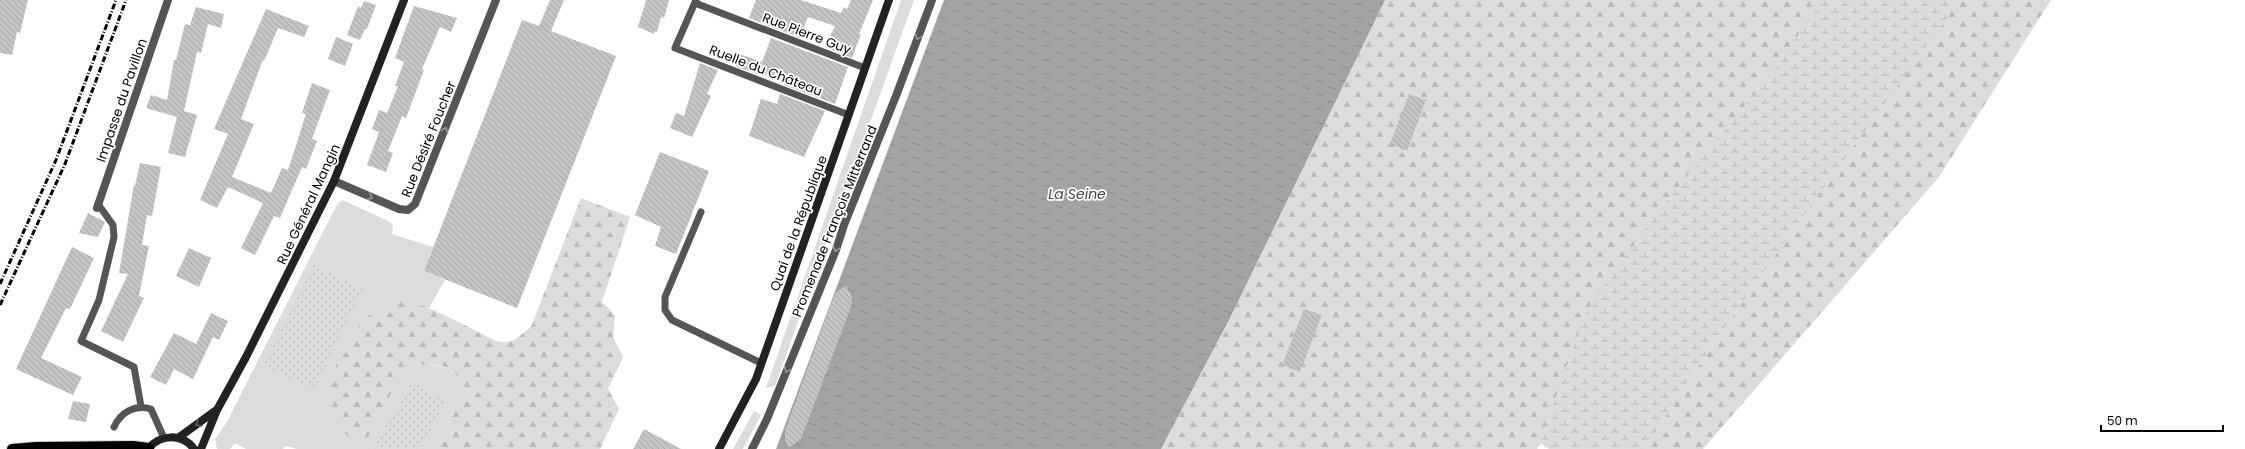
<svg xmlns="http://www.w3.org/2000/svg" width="2245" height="449" font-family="Poppins,sans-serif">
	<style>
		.green { fill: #dcdcdc }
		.forest { fill: url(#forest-firs) }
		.wetland { fill: url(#wetland-marsh) }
		.park { fill: url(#park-dots) }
		.water { fill: url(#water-ripples) }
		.building { fill: url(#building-back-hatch) }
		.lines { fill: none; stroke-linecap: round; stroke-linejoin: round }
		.primary-casing { stroke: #dbdbdb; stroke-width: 12 }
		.service { stroke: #555; stroke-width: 7 }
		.minor { stroke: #555; stroke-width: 8 }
		.secondary { stroke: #222; stroke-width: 8 }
		.primary { stroke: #000; stroke-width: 10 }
		.rail { stroke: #000; stroke-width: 3; stroke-dasharray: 6 2 1 2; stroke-linecap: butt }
		.oneway { stroke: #999 }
		.oneway2 { stroke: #646464 }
		.labels { text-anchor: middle; stroke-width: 3.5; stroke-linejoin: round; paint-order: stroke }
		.street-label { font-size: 13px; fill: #000; stroke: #fff }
		.water-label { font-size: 14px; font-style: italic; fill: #444; stroke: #fff }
	</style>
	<defs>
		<pattern id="forest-firs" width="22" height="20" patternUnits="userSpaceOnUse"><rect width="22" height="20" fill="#dcdcdc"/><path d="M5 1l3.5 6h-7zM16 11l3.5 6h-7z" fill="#bbb"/></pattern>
		<pattern id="wetland-marsh" width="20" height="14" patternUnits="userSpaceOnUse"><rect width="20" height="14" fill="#dcdcdc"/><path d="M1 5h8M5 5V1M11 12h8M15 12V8" fill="none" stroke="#bbb"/></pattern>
		<pattern id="park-dots" width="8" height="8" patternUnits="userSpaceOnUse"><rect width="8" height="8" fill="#dcdcdc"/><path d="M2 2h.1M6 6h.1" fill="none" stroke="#bbb" stroke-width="1.8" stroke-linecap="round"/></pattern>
		<pattern id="water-ripples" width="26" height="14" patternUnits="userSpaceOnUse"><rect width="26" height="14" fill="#a3a3a3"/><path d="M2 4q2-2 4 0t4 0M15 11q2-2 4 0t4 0" fill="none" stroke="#8b8b8b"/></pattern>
		<pattern id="building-back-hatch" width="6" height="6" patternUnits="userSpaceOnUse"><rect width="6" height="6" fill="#c4c4c4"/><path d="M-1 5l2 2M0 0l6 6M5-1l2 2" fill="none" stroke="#a7a7a7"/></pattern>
	</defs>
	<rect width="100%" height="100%" fill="#fff"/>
	<path class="green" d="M901,0H914L775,386L766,388Z
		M343,200L390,222L393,225L392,234L433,247L424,271L445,280L429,308L402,301L341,355L335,366L330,391L378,420L393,387L415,365C443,365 455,364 467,392L452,414L440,443L431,449H420L447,402L412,382L372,449H297L286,446L283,449H246L235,443L230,449H217L215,439L227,422L329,220L338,203Z
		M754,411L761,415L743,449H733Z"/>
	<path class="forest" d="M1385,0H2051L1939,177L1703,449H1646L1677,397L1787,238L1541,443L1537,449H1161L1230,318Z
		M581,198L630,217L602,302L615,315L613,337L623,357L608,389L619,409L600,449H430L440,443L452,414L467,392C455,364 442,364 415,365L393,388L385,408L366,440H352C345,433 335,424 331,414C319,376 360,302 401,301C421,300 473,330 494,340C511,346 517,338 531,327Z"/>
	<path class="wetland" d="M1823,0H1960L1787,238L1677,397L1646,449H1549L1540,443L1585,313L1660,209L1775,68Z"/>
	<path class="park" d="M314,265L363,289L314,390L264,366Z
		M412,382L447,402L420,449H372Z"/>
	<path class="water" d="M944,0H1385L1230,318L1161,449H776Z"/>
	<path class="building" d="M0,0H28L20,33L17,32L12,55L0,53Z
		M550,0H564L551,31L616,56L517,308L424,271L522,20L539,26Z
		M646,0H669L664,18L661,17L657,32L655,31L654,34L638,27Z
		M756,0H801L841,13L844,7L847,9L851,0H873L859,34H861L852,58L825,47L835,26L808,17L800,38L749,18Z
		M364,1L376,5L367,29H365L360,40L347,35L358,6L361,8Z
		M414,6L457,18L451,32L440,27L422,69L424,70L406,118L402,116L388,151L393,153L386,172L367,165L379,132L372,129L379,110L387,113L398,86H395L404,62L395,58Z
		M196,7L224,14L221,28L208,24L201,53L197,52L184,111L197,115L185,157L168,153L177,117L146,108L151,95L167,100L174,60H176L185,24L190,25Z
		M266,9L309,26L304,37L278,28L265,59L262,62L241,119L254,124L232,177L271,193L282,168L288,170L306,114L302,113L312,83L330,90L312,139L317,141L306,169L302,167L280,218L274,216L255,255L241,248L263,203L228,187L217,208L200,200L228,134L214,129Z
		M336,37L353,44L345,66L328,59Z
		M771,38L848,67L835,104L784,85L785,81L760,72L757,74L735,66L740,54L762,62Z
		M700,63L718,70L707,94L711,96L692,137L670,128L676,113L684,116Z
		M780,94L825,111L804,157L749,136L761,99L777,104Z
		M1409,94L1426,100L1407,151L1390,144Z
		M660,152L709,171L676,254L655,246L661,227L635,215Z
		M140,163L161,167L152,216L147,215L142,245L149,246L139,296L144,298L123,342L101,331L128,274L119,273L134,185L135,186Z
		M88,213L105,222L98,237L79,233Z
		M72,247L94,258L70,309L66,308L41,358L82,377L73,395L16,369Z
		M189,248L211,258L199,287L176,276Z
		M846,285L852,297L851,307L801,439L789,448L785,440V431L832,301L835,294Z
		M1304,309L1322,315L1300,372L1282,365Z
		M211,313L228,321L219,340L213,337L193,379L174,369L166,385L150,377L174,333L196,344Z
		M73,401L90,404L86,422L68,419Z
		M644,429L681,449H633Z"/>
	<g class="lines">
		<defs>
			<path id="primary" d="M12,449L36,447L133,446L149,448"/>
		</defs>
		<use href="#primary" class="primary-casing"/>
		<path class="service" d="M696,0L675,48L849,115
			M695,3L865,68
			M98,204L113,225L114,237L99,300L81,341L134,367L141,406
			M701,212L665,297V310L672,320L761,363
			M114,427C121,412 135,404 151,409L164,438"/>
		<path class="minor" d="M334,181L399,209L408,210L415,204L496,0
			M97,208L168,0
			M752,449L767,419L836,250L844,225L896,96L932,0"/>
		<path class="secondary" d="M178,438L215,411
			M148,449C160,434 182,433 194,449
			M201,449L217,410L246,357L334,181L404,0
			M719,449L756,379L889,0"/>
		<use href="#primary" class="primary"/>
		<path class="rail" d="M0,284L56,160L116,0
			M0,305L65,164L126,0"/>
	</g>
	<defs><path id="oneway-chevron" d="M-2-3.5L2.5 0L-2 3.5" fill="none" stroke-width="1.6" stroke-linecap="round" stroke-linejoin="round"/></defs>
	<g class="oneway">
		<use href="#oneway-chevron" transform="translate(918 37) rotate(110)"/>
		<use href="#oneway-chevron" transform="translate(445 130) rotate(-69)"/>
		<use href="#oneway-chevron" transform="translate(370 197) rotate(24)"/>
		<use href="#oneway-chevron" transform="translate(836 249) rotate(109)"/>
		<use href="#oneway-chevron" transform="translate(787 370) rotate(112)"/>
	</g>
	<use class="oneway2" href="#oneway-chevron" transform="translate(198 424) rotate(148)"/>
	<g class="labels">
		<g class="street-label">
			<text transform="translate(807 33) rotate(21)" y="5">Rue Pierre Guy</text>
			<text transform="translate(766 70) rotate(21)" y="5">Ruelle du Château</text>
			<text transform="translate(121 100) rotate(-71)" y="5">Impasse du Pavillon</text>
			<text transform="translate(428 139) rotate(-68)" y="5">Rue Désiré Foucher</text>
			<text transform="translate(308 204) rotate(-65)" y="5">Rue Général Mangin</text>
			<text transform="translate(834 221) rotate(-68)" y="5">Promenade François Mitterrand</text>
			<text transform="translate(798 223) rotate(-70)" y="5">Quai de la République</text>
		</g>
		<g class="water-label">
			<text x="1077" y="199">La Seine</text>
		</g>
	</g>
	<path d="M2101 425v6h122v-6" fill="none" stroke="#000000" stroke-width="2"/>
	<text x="2107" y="425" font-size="12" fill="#000000" stroke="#ffffff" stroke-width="3" paint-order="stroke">50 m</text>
</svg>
